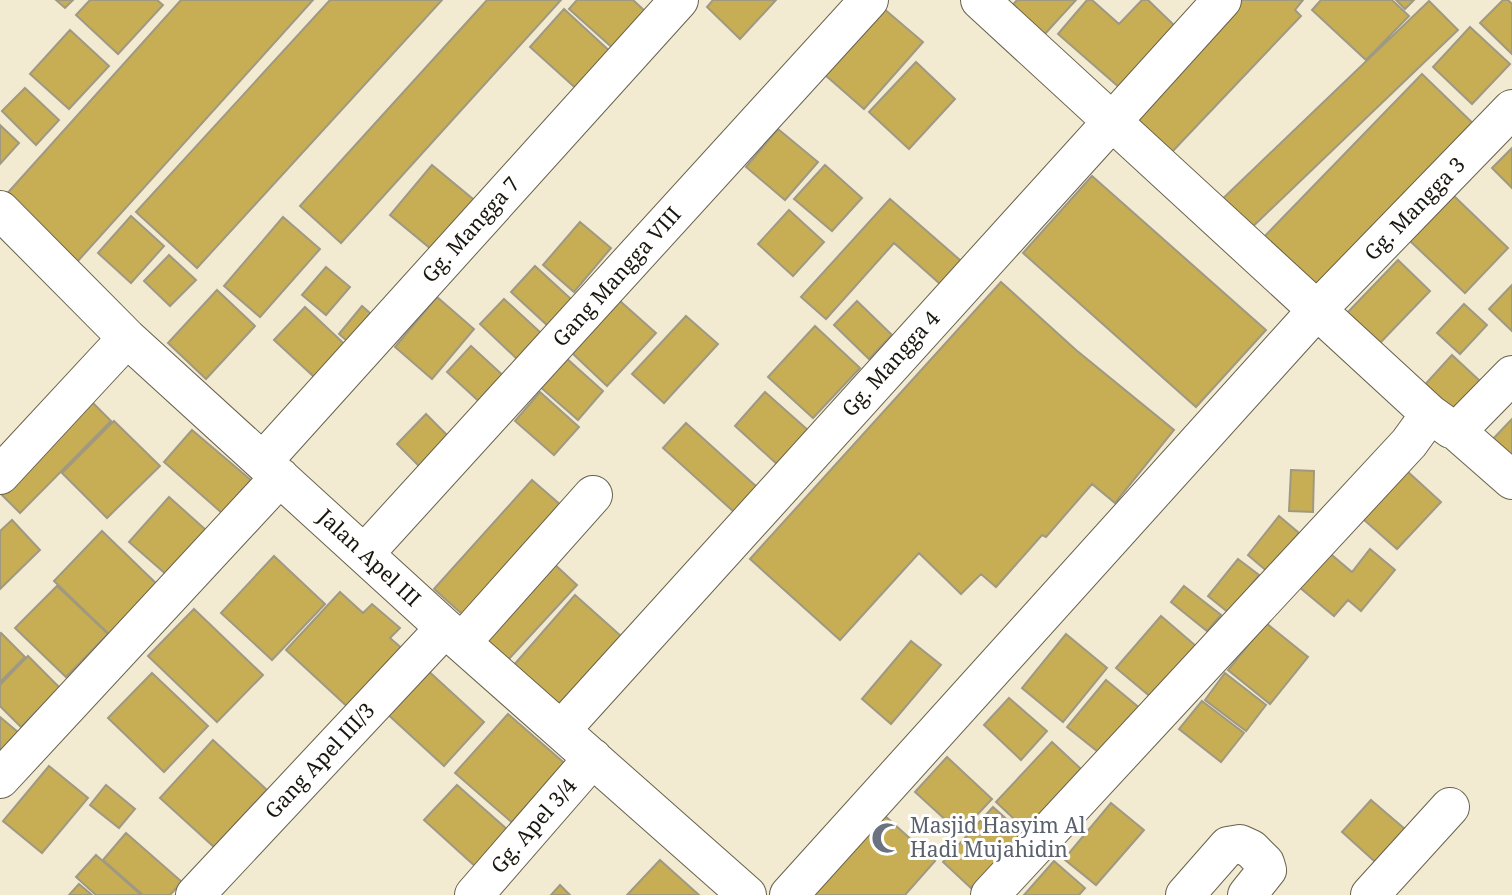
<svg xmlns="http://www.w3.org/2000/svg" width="1512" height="895" font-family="'Noto Serif',serif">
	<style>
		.building { fill: #c7ae54; stroke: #a09982; stroke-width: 2 }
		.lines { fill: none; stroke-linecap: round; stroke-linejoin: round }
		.minor-casing { stroke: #68614c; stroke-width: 40 }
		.minor { stroke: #fff; stroke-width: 38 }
		.labels { text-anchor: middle; stroke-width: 6; stroke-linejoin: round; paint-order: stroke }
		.street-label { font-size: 21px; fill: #18160d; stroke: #fff }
		.worship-label { font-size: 21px; fill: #5b616d; stroke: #fff; text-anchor: start }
	</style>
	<rect width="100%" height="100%" fill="#f2ebd2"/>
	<path class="building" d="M56,0H73L65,8Z
		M90,0H157L163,5L118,54L76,15Z
		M181,0H313L77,262L4,197Z
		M330,0H442L197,268L136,212Z
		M487,0H561L341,243L300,206Z
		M577,0H633L658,23L625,59L569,9Z
		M713,0H776L740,39L707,7Z
		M1017,0H1076L1043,36L1011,7Z
		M1087,0H1092L1119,24L1142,0H1148L1177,28L1120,88L1058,34Z
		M1242,0H1303L1295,10L1301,16L1170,154L1131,117Z
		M1321,0H1392L1409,16L1366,60L1312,10Z
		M1396,0H1414L1405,9Z
		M1503,0H1508L1512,4V54L1480,23Z
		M1429,1L1458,30L1244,235L1215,206Z
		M876,2L923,42L864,109L817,68Z
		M564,9L614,55L580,92L530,47Z
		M1470,27L1510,64L1472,104L1433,67Z
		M70,30L109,66L69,109L30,74Z
		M916,62L955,99L909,149L869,112Z
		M1422,74L1483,133L1321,299L1260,241Z
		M25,88L59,120L36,145L2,111Z
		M0,125L19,143L0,164Z
		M778,129L818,162L785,200L746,167Z
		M1512,148V188L1492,168Z
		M432,165L485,209L443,259L390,215Z
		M825,165L862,198L832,231L794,199Z
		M1092,176L1266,330L1196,407L1023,253Z
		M1454,196L1508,248L1465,293L1410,241Z
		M890,199L968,267L948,291L894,243L826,319L801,297Z
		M789,210L824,242L793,276L758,244Z
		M131,216L164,246L131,283L98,253Z
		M283,217L320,249L260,317L224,286Z
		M580,222L611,248L574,292L543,265Z
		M169,255L196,280L170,306L144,281Z
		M1398,260L1430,291L1379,344L1347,313Z
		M535,266L572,300L548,326L511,292Z
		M326,267L350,287L326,315L302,295Z
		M1001,282L1076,350L1174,430L1115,503L1092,484L1046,537L1042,535L996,587L981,574L961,594L919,553L840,640L750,559Z
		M1512,285V331L1489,309Z
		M217,290L255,326L206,379L168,343Z
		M437,297L474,329L432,379L395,347Z
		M504,299L541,333L517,359L480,324Z
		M620,301L656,333L607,386L572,353Z
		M857,301L892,335L869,359L834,325Z
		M1464,304L1487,325L1460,354L1437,333Z
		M362,306L378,320L355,348L339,334Z
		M305,307L355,354L325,387L274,340Z
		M686,316L718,344L664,403L632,374Z
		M815,326L860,368L813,418L768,377Z
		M471,346L508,380L484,406L447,372Z
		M1452,355L1480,381L1449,415L1421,389Z
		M564,356L603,391L578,420L538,385Z
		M540,392L579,427L554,455L515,421Z
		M765,392L809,431L778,465L735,426Z
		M91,401L111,421L20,513L0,493Z
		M426,414L449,437L420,467L397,444Z
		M1512,419V461L1491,441Z
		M114,421L160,466L107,518L62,473Z
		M686,423L757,487L734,512L663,448Z
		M192,430L251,480L222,513L164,462Z
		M1291,470L1314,471L1313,512L1289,511Z
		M1407,471L1441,502L1397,549L1363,519Z
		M532,480L570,513L471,622L434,589Z
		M169,497L206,530L167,575L129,542Z
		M1279,516L1299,533L1268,572L1248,555Z
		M12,520L40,550L0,589V531Z
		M102,531L162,589L114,639L54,581Z
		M1370,549L1395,570L1361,611L1348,600L1334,616L1298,586L1327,551L1352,572Z
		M274,556L325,604L272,660L221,613Z
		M1238,559L1259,575L1229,613L1208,596Z
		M552,562L577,585L507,661L481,638Z
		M57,586L108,634L66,677L15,628Z
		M1184,586L1221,615L1207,631L1171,602Z
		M340,592L363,613L372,604L400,628L390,638L405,651L351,710L286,650Z
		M575,595L630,644L567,714L513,666Z
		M194,609L263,675L217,722L148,656Z
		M1161,616L1196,646L1152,698L1116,668Z
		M1266,623L1308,657L1270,704L1228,670Z
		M1,633L25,657L0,682V634Z
		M1066,634L1107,668L1063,722L1022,688Z
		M911,641L941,665L891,724L862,699Z
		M28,656L60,688L21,727L0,706V685Z
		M424,667L484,722L444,766L384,711Z
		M152,673L208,726L164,772L108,718Z
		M1225,673L1266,705L1246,731L1205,700Z
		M1106,680L1141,709L1102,755L1067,727Z
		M1009,698L1047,731L1021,760L984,725Z
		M1202,701L1244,733L1221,762L1179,729Z
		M508,714L569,767L516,826L455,773Z
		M0,717L18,732L0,752Z
		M213,740L267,790L214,847L160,798Z
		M1052,742L1081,769L1026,830L996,802Z
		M947,757L992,799L960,833L915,792Z
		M49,766L88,798L42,853L3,821Z
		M106,785L135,809L119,828L90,805Z
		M457,785L509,831L476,867L424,820Z
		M1371,800L1412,835L1382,868L1342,832Z
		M1111,803L1144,830L1096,885L1064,859Z
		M993,807L1022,833L971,888L943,862Z
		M884,815L935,861L905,895H813Z
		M126,833L182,882L170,895H143L103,860Z
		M96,855L141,895H96L76,877Z
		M660,860L699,895H627Z
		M1054,861L1085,888L1079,895H1024Z
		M79,884L92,895H69Z
		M560,885L570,895H551Z"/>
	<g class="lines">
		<defs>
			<path id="minor" d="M980,0L1430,414L1451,429H1459L1512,375
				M0,210L127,338L445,628L747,895
				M1455,430L1512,480
				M263,461L679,0
				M0,475L127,338
				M365,553L869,0
				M462,642L593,495
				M561,730L1222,0
				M0,779L280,477
				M195,895L445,628
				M474,895L593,758
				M789,895L1318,309L1512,109
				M990,895L1409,443L1430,414
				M1185,895L1228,846L1240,844L1251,849L1265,863L1267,870L1247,895
				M1370,895L1450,807"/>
		</defs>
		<use href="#minor" class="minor-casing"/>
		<use href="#minor" class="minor"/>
	</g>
	<defs>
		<symbol id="mosque-bare" viewBox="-9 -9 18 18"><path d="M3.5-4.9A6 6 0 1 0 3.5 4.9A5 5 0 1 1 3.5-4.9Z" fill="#6b7280" stroke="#fff" stroke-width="2.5" paint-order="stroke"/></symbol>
	</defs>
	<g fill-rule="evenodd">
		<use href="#mosque-bare" x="865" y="816" width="44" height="44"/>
	</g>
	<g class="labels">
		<g class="street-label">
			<text transform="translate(1415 209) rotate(-46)" y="7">Gg. Mangga 3</text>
			<text transform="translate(471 230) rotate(-48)" y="7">Gg. Mangga 7</text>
			<text transform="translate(617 277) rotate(-48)" y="7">Gang Mangga VIII</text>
			<text transform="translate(891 364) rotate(-48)" y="7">Gg. Mangga 4</text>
			<text transform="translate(369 558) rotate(43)" y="7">Jalan Apel III</text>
			<text transform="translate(320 761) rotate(-47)" y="7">Gang Apel III/3</text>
			<text transform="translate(534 826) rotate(-49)" y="7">Gg. Apel 3/4</text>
		</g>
		<g class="worship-label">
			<text x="910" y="833">Masjid Hasyim Al<tspan x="910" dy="24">Hadi Mujahidin</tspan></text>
		</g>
	</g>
</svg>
